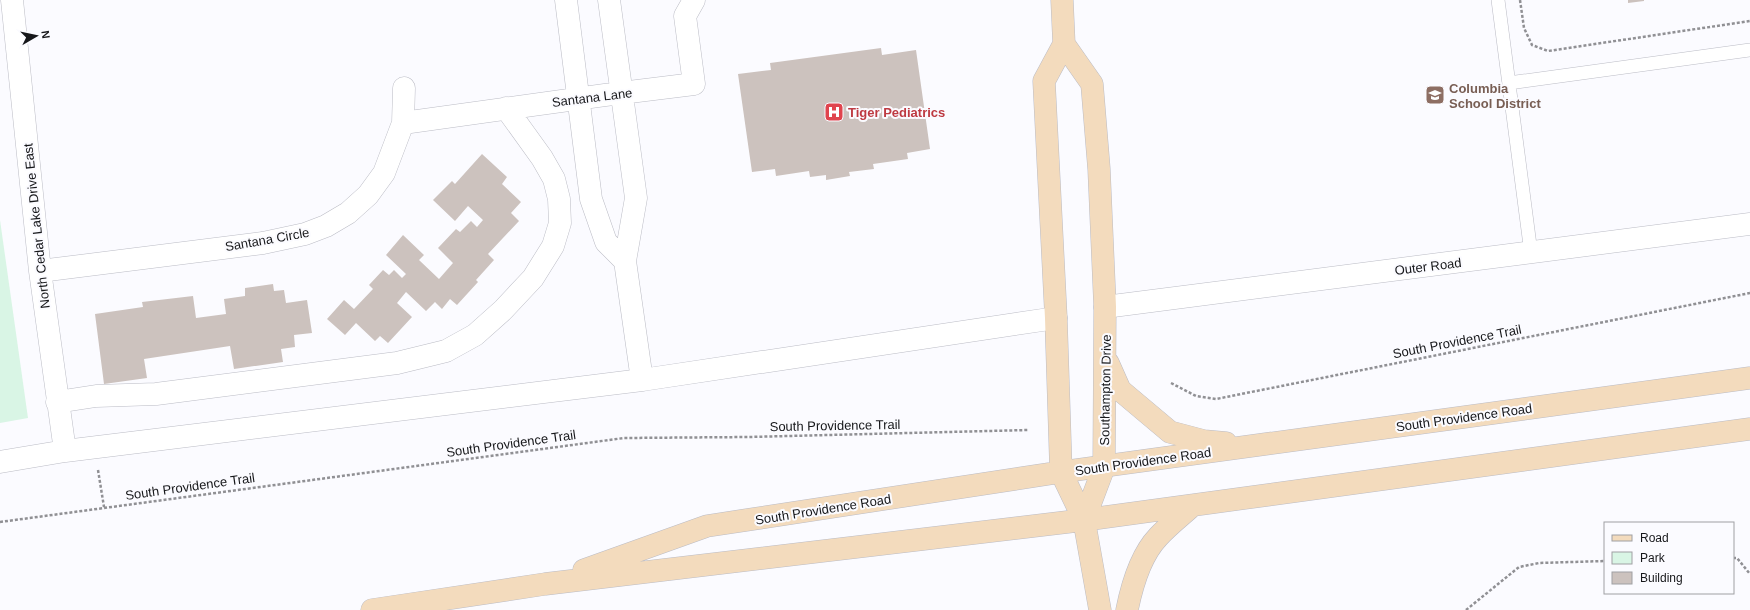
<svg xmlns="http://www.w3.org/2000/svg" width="1750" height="610" font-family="Arial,sans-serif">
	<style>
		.green { fill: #d9f5e5 }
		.building { fill: #ccc2be }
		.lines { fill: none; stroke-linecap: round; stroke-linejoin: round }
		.lane-casing { stroke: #bbbcc5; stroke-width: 14 }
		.street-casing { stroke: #bbbcc5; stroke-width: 23 }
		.secondary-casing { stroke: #bbbcc5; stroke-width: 23 }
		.path { stroke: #909094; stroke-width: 2.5; stroke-dasharray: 3 2; stroke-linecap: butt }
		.lane { stroke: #fff; stroke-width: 13 }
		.street { stroke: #fff; stroke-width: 22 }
		.secondary { stroke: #f3dbbd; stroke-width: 22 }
		.labels { text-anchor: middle; stroke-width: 4; stroke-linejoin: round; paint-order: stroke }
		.education-label { font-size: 13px; font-weight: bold; fill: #785e54; stroke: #fbfbff; text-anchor: start }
		.street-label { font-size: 13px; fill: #16171a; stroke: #fbfbff }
		.health-label { font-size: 13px; font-weight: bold; fill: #be3a42; stroke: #fbfbff; text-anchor: start }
	</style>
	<rect width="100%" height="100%" fill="#fbfbff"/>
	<path class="green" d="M0,220L28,418L0,423Z"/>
	<path class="building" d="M1628,0H1644V1L1628,3Z
		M881,48L882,55L916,50L930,149L907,153L908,159L873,164L874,169L849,172L850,176L826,180V175L810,177L809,171L776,176L775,169L752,172L738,74L771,70L770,63Z
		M482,154L507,177L502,184L521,202L511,213L519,221L488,254L494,260L476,280L478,282L457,305L450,299L442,309L435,302L426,311L406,292L397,303L412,317L388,343L380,336L375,341L356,323L345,335L327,319L344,300L354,309L373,289L369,285L383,270L389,275L394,270L402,278L406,274L386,255L403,235L424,255L419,260L439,279L453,263L438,248L456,229L460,232L471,221L477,227L483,220L468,206L455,221L433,200L452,181L455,184Z
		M273,284L274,291L284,290L286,303L307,300L312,333L294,335L295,347L281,349L283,362L234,369L230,346L144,359L147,378L104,384L95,314L143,307L142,302L193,296L196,318L226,314L224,299L245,296V288Z"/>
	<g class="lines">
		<defs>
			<path id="lane" d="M1498,0L1531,253
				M1509,83L1750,50"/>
			<path id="street" d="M12,0L40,271L65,451
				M566,0L591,199L606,242L625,261
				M609,0L636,198L625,261L642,380
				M403,123L605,95L694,84L685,16L694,0
				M40,271L263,243L305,234L326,226L348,213L368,195L384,173L403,123L404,88
				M1105,307L1750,224
				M57,402L96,396L156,394L397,363L446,351L475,335L503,310L533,278L553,246L560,223L559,199L554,179L542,158L506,108
				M0,462L65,451L642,380L1056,318"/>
			<path id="secondary" d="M1062,0L1064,44L1044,81L1056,318L1061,472L1084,520L1100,610
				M1064,44L1092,84L1099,169L1105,307L1104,467L1084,520
				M1108,363L1120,390L1170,432L1204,441L1226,443
				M584,570L707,526L1061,472L1750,378
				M372,610L545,584L1084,520L1750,429
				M1127,610C1132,585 1140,556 1158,537C1169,525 1181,516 1193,505"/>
		</defs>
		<use href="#lane" class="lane-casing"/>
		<use href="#street" class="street-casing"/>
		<use href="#secondary" class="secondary-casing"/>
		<path class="path" d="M1520,0L1524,28L1532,45L1548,51L1750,21
			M1171,383L1196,396L1216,399L1750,293
			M98,470L104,507
			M0,522L624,438L748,437L1028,430
			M1733,558H1737L1750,574
			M1466,610L1519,567L1539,563L1605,561"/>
		<use href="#lane" class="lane"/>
		<use href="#street" class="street"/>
		<use href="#secondary" class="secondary"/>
	</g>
	<defs>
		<symbol id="school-square" viewBox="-11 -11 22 22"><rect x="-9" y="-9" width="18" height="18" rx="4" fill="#8d6e63" stroke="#fbfbff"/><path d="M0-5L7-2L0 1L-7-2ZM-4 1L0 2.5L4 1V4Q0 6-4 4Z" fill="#fff"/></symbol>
		<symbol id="hospital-square" viewBox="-11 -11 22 22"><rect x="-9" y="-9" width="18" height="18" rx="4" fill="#e0444e" stroke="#fbfbff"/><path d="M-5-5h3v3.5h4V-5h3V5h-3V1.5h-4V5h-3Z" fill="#fff"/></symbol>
	</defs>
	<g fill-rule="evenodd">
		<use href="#school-square" x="1424" y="84" width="22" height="22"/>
		<use href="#hospital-square" x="823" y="101" width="22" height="22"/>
	</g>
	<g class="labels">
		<g class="education-label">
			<text x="1449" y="93">Columbia<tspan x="1449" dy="15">School District</tspan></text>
		</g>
		<g class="street-label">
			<text transform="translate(592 97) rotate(-7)" y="5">Santana Lane</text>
			<text transform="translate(36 226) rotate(-96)" y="5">North Cedar Lake Drive East</text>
			<text transform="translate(267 239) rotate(-10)" y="5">Santana Circle</text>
			<text transform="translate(1428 266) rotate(-7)" y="5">Outer Road</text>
			<text transform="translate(1457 341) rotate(-11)" y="5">South Providence Trail</text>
			<text transform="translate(1105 390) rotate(-89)" y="5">Southampton Drive</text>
			<text transform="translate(1464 417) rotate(-8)" y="5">South Providence Road</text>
			<text transform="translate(835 425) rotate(-1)" y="5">South Providence Trail</text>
			<text transform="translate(511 443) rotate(-8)" y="5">South Providence Trail</text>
			<text transform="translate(1143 461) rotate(-8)" y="5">South Providence Road</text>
			<text transform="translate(190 486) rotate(-8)" y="5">South Providence Trail</text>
			<text transform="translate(823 509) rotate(-9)" y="5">South Providence Road</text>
		</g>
		<g class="health-label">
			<text x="848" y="117">Tiger Pediatrics</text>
		</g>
	</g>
	<rect x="1604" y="522" width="130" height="72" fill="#fbfbff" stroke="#9fa0a3"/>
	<rect x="1612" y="535" width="20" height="6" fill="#f3dbbd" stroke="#9fa0a3"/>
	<text x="1640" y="542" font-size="12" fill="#16171a">Road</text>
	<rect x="1612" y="552" width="20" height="12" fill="#d9f5e5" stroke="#9fa0a3"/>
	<text x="1640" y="562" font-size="12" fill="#16171a">Park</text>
	<rect x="1612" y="572" width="20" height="12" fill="#ccc2be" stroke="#9fa0a3"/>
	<text x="1640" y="582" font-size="12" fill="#16171a">Building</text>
	<g transform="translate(36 36) rotate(81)" stroke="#fbfbff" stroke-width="3" paint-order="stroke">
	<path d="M0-3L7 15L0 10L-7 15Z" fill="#16171a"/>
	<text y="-6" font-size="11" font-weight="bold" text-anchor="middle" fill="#16171a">N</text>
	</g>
</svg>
